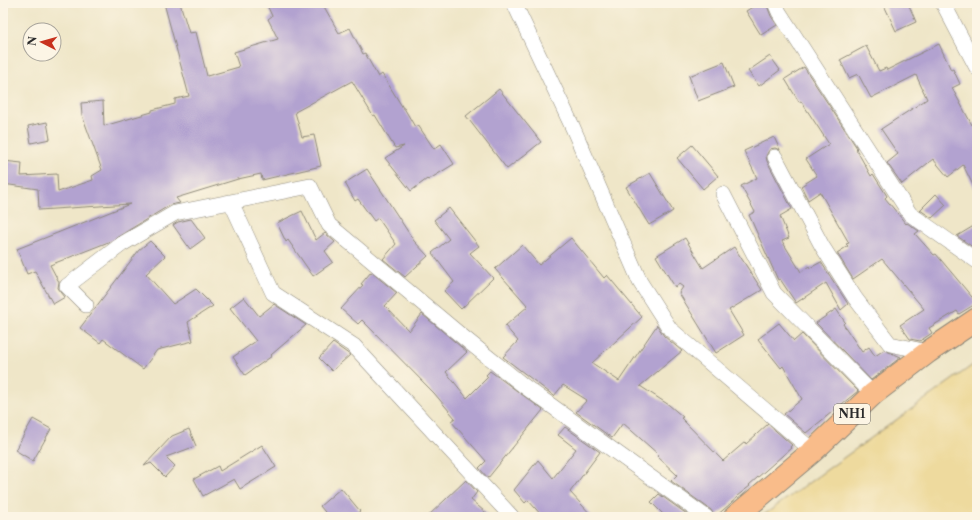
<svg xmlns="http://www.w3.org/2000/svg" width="980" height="520" font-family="'Libre Caslon Text',serif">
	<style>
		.sand { fill: #eeda9e; stroke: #8c8264 }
		.building { fill: #b2a2d0 }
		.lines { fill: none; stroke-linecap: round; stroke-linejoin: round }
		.street-casing { stroke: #8d887a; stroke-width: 16 }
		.highway-casing { stroke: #8d887a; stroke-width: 24 }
		.street { stroke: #fff; stroke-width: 15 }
		.highway { stroke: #f9bc8a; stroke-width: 22 }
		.labels { text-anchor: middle; stroke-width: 3; stroke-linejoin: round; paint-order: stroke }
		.shield { fill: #fcf5e5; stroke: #6a6863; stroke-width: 1 }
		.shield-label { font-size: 12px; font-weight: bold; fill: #2b2b2b }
	</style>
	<rect width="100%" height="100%" fill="#fcf5e5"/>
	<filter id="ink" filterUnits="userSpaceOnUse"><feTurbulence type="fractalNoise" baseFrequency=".025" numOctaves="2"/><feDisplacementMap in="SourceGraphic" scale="8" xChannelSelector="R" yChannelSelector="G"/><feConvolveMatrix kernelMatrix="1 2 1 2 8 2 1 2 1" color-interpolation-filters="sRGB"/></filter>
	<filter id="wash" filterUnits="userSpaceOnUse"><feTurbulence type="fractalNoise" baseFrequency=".012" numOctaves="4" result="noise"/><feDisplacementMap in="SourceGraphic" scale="16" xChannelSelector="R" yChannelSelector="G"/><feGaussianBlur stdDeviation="0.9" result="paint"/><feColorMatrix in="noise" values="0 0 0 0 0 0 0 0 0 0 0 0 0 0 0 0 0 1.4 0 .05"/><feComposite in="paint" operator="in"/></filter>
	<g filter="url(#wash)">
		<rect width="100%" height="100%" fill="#efe6c8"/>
		<path class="sand" d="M977,362V517H761Z"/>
		<g id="blocks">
			<path class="building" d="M164,3H180L189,33L196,32L207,76L239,67L234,52L278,39L268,19L272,16L266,3H322L339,33L350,28L363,54L365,53L378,77L382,74L403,108H404L415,127L418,125L434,149L441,144L454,164L428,180L427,179L411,191L385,158L404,146L395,148L375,115L373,116L352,81L295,112L302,137L314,135L321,166L262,180L261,174L238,179L176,198L180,203L170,205L111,241L50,265L59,282L58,288L65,297L53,304L35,271L27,274L17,249L130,204L39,210L38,189L3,184V161L22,163L21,176L57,174L58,192L93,180L92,176L102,170L82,115L81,103L103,101L104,126L152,112V110L175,104V99L189,96Z
				M759,3H766L771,16L777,25L761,35L746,11Z
				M883,3H908L916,22L896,31Z
				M939,44L951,70L953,69L960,84L952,88L972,125L977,122V193L963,165L948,177L933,159L902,184L887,163L898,154L881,129L927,99L916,75L871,98L858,74L849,78L840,60L866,46L879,71L886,68L887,70Z
				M770,56L780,70L759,86L748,71Z
				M724,62L734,87L698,101L689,76Z
				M804,67L857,148L856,149L871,176L873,174L887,196L885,198L906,224L907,223L919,231L915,234L934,255L936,254L977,303L959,314L957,311L929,328L932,333L920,341L910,339L900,325L924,309L882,259L853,279L837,253L848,246L846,244L849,243L829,208L820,192L808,200L801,186L817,176L806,159L829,144L801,101L799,102L785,79Z
				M499,89L541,142L507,169L466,116Z
				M47,122L50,139L31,143L28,126Z
				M774,137L780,150L775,148L770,149L768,152L766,156L767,161L792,209L780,216L789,238L782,241L801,272L809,266L810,268L821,262L848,304L841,310L826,283L796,303L780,279L778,280L749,215L755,212L741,186L757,178L744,151Z
				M692,145L718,176L703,189L677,158Z
				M367,169L414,241L428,256L405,277L383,259L396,244L378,218L374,221L358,199L355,201L345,183Z
				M650,173L673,211L649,225L626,187Z
				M936,194L946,205L932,218L920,210Z
				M449,208L479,246L470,253L493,278L461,309L444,291L454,282L432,253L449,239L434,220Z
				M302,211L316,240L325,233L335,242L325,251L333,262L313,276L288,240L286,242L277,223Z
				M191,219L205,238L190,249L173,225L178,222Z
				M977,224V250L957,236Z
				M571,238L604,278L607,275L642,317L592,363L619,381L657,325L664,336L682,351L640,386L669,405L683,417L681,418L723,461L745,442L746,444L768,424L792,445L790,447L791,448L749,485L750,486L737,496L738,497L715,517L711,510L671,481L677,475L657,456L659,455L623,423L612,438L576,412L587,400L563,385L554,396L503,357L518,341L505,326L528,306L495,269L522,245L539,265Z
				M685,238L703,268L734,247L762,290L729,310L744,335L716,353L679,293L683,287L679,284L675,287L656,256Z
				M150,241L165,256L146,274L173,304L196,289L213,306L188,322L193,341L157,350L143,369L103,339L100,343L80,328L139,250Z
				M371,272L397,293L385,306L409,331L422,314L467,352L446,372L467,398L488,377L486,375L490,371L543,410L488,478L479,468L486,461L451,421L455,418L434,393L362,320L358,324L341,309L363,285L361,284Z
				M244,297L259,316L274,304L306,325L271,355L272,356L245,375L233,357L256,341L230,308Z
				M836,309L845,322L843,324L862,352L869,347L875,356L884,350L901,357L871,380L816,323Z
				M779,323L794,341L802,334L858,391L806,433L784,414L802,399L783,366L781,368L758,339Z
				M333,343L350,355L332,371L319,358Z
				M33,419L51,429L33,461L15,450Z
				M565,427L600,452L570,492L593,517H543L528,500L525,503L514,490L538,460L553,478L576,449L558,435Z
				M189,429L196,446L166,457L175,466L165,477L151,463L144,466L172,436Z
				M262,445L276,467L240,489L234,479L203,496L194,479L218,466L220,471Z
				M466,480L477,492L471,500L491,517H427Z
				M341,488L360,511L353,517H329L320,506Z
				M659,494L691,517H666L651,502Z"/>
		</g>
	</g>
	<g filter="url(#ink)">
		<use href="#blocks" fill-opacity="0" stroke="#8d887a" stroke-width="1"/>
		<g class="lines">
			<defs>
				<path id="street" d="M514,3L573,128L640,282L670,329L813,451
					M775,3L779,12L910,214L977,261
					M943,3L977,68
					M775,157L822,246L855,298L890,344L928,352
					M723,194L774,293L873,394
					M231,202L273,293L354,346L512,517
					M86,305L67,286L122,244L175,213L310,186L329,225L458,333L524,386L706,517"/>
				<path id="highway" d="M735,517L813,451L873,394L928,352L977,319"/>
			</defs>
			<use href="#street" class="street-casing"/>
			<use href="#highway" class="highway-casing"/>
			<use href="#street" class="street"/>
			<use href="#highway" class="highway"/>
		</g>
	</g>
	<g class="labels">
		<rect class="shield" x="834" y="404" width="36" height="20" rx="3"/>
		<g class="shield-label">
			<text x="852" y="418">NH1</text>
		</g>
	</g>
	<rect width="980" height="520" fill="none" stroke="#fcf5e5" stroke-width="16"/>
	<g transform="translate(42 42) rotate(276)"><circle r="19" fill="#fcf5e5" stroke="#a8a49b"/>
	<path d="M0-3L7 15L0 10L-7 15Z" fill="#c8321e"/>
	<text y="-6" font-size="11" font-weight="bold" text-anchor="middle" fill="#2b2b2b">N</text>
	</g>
</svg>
